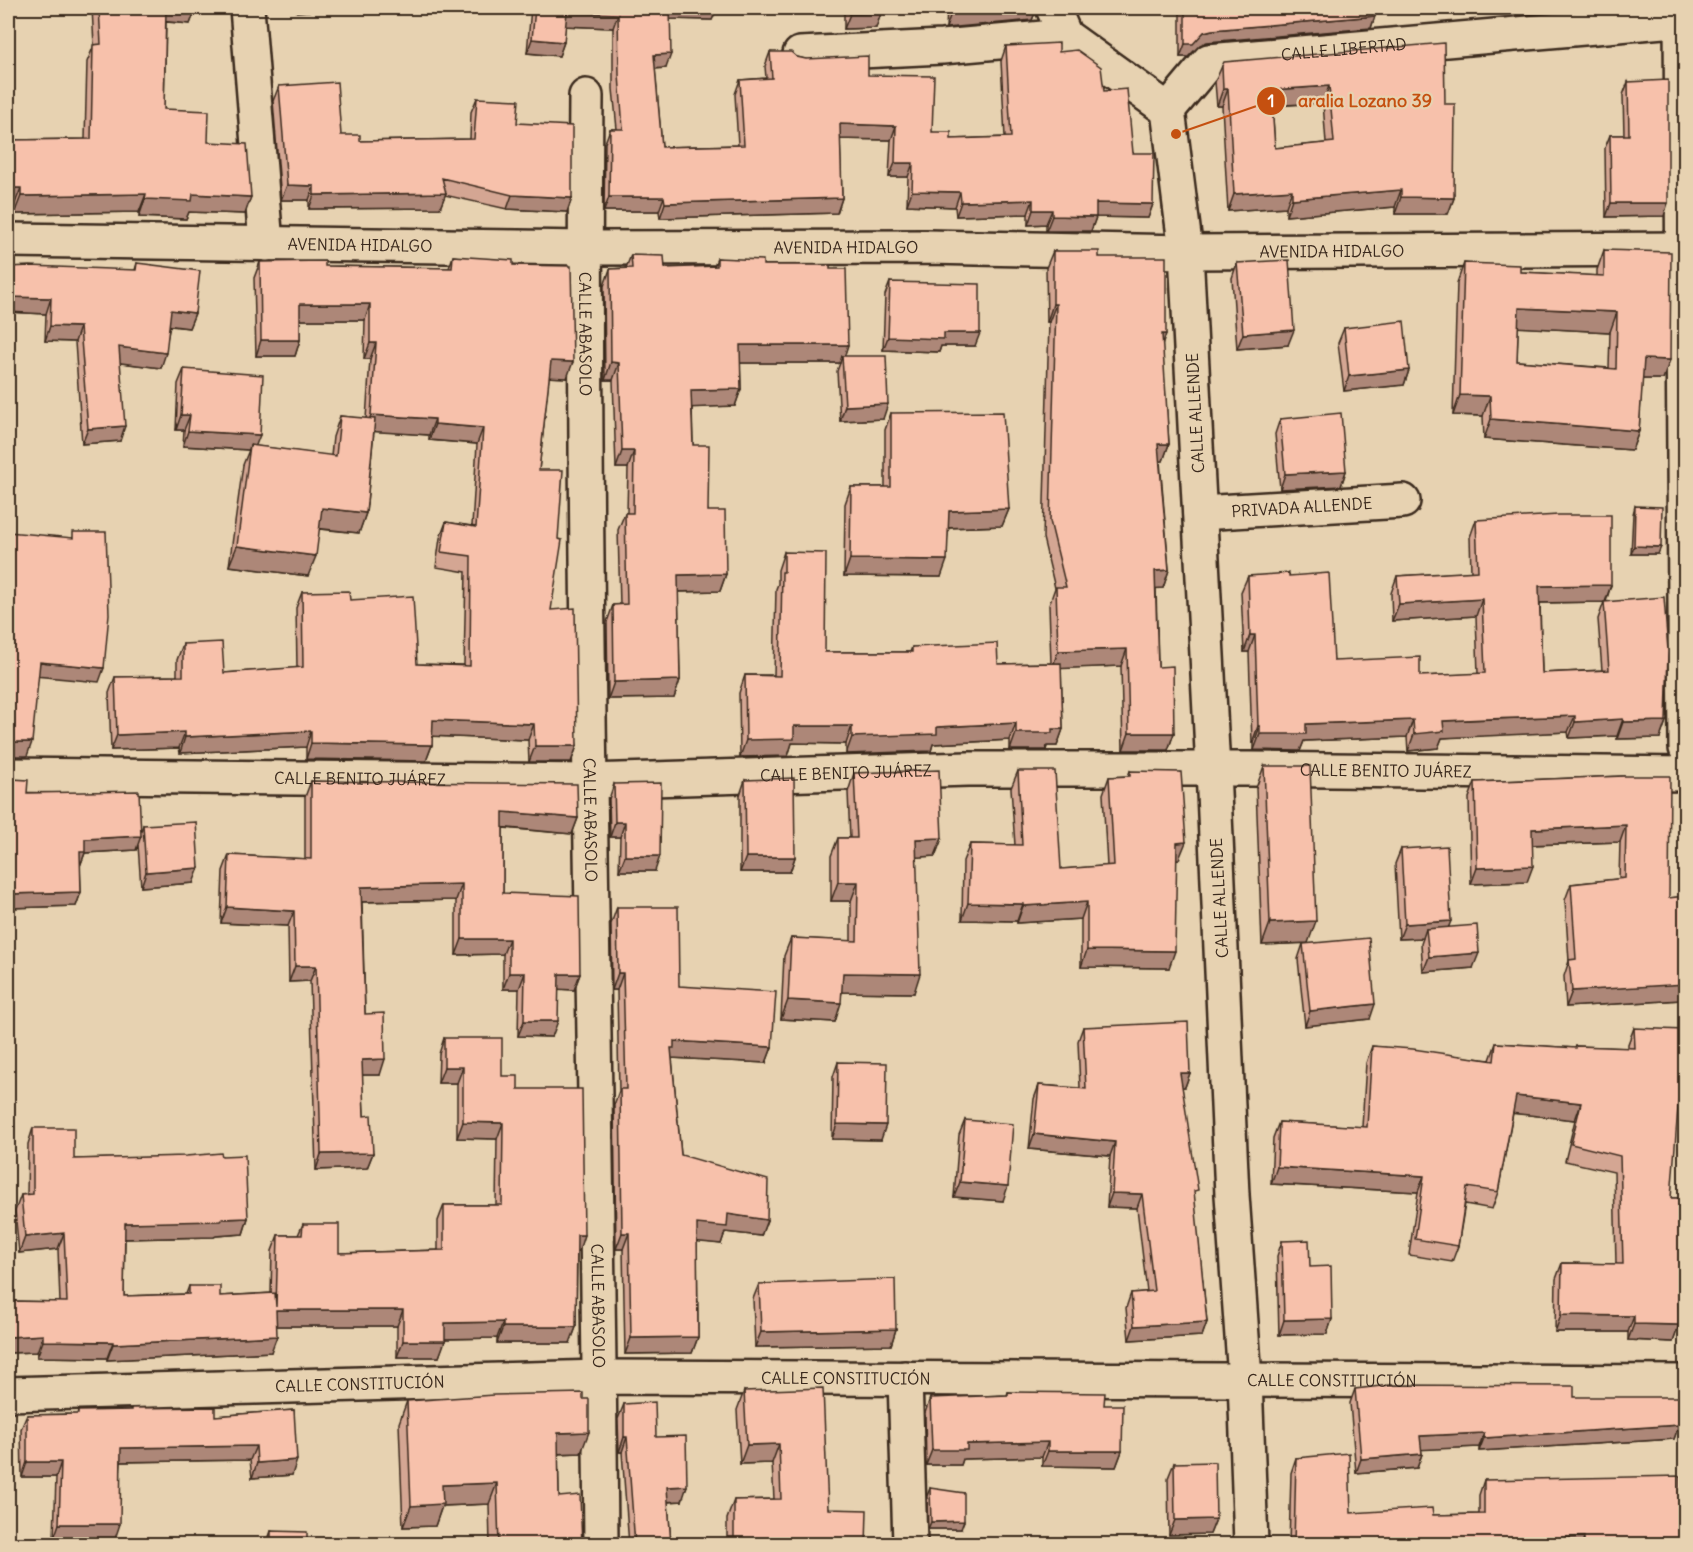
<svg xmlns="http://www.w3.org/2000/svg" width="1693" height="1552" font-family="Delius,sans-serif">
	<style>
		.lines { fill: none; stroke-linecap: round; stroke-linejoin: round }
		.street-casing { stroke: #3b2a1e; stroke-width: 38 }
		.secondary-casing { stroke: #3b2a1e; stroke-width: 38 }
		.street { stroke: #e7d2b1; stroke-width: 33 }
		.secondary { stroke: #e7d2b1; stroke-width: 33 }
		.wall { fill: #d4a693; stroke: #3b2a1e; stroke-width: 1.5; fill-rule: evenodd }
		.shaded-wall { fill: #ad8778; stroke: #3b2a1e; stroke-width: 1.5 }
		.building { fill: #f7c1ab; stroke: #3b2a1e; stroke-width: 1.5; fill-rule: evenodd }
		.labels { text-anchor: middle; stroke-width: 4.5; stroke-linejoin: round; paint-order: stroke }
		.street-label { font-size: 16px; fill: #3b2a1e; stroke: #e7d2b1 }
		.leader { fill: none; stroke: #c55010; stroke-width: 2 }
		.callout-dot { fill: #c55010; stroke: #e7d2b1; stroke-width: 2 }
		.mark-label { font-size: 18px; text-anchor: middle; font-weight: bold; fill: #fff }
		.callout-label { font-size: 18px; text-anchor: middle; font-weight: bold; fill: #c55010; stroke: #e7d2b1; stroke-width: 4.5; stroke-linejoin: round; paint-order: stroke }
	</style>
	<rect width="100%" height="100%" fill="#e7d2b1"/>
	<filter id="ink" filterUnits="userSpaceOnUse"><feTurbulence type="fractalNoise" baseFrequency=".0167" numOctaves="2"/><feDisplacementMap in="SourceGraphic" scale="12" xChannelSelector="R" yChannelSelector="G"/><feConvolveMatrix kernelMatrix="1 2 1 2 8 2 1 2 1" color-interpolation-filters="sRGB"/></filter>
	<g filter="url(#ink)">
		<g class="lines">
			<defs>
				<g id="street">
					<path d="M247,8L266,244"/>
					<path d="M1053,8L1065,36L1168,110"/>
					<path d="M1681,20L1686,748"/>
					<path d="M800,54L942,47L1065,36"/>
					<path id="s1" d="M586,96C582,579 597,1062 601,1544"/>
					<path id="s2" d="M1200,513L1403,501"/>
					<path id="s3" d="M8,775L589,781L968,769H1249L1686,774"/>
					<path d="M905,1378L910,1544"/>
					<path id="s4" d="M8,1394L600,1377L1686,1382"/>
					<path id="s5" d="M1251,1544L1245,1379L1232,1195L1213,770L1186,252L1168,110L1209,61L1686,19"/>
				</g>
				<g id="secondary">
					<path id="s6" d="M8,240L585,248L927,247L1186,252L1686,249"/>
				</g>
			</defs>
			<use href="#street" class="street-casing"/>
			<use href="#secondary" class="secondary-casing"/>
			<use href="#street" class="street"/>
			<use href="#secondary" class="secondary"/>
		</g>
		<path class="wall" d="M92,8H196L190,24L166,22L164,109L208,142L245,214L189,212L186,219L139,217V212L14,214V206H8V140L85,139L87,62L94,45Z
			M531,8H717L712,20L670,19L666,68L655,69L662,147L738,145L735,94L740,80L766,78L765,66L770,52L797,57L868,75L932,132L951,139L1005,137L1001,61L1006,46L1059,52L1104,91L1133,153L1153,204L1148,218L1096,217L1091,231H1046V224L1028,225V214L956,216L955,207L907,205L908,177H889L891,140L840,139L842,198L837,213L660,218L659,211H604L605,143L610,129H617L613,89V28L565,26L564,42L559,56L527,53Z
			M844,8H881V13L876,28L844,29Z
			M947,8H1037L1032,20L946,28Z
			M1180,8H1375V16L1371,28L1207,42L1200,45L1188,57H1180Z
			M1516,8H1566L1564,11L1517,15Z
			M1222,66L1445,104L1454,198L1448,214H1395V207L1286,216V207L1228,211L1222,106H1217L1215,82ZM1323,103L1326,143L1275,148L1272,106Z
			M1628,82L1664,216L1606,217L1605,148L1610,135H1624L1623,95Z
			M279,86L341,135L360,141L470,139L471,112L477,98L517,123L572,198L567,212L507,209L445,195L440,208L309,209V200H281L273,101Z
			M1604,250L1663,379H1642L1639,431L1632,450L1484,439L1483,416L1453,415L1457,283L1464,263L1520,272L1597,276V270ZM1518,327L1610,332L1609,368L1517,361Z
			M1053,251L1099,257L1162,345L1169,444L1163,461H1160L1169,570L1163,588H1156L1158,667L1174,733L1168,750H1123L1121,666L1061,668L1063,729L1057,746H1047L1046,750H1010V740L933,744L931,751L846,754V744L792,743L788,756L740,757L739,693L745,675H774L776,589L778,584V570L784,552L825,652H910L912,647L998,664L1051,663L1049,605L1055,588L1043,538L1049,322H1047L1046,268Z
			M631,255L665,268L714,267L717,258L763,265L830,269L844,356L883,419L840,421L837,371L840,363H740L741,389L735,406L692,407L693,445L708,511L726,574L720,591L678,592L680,680L674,698L608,699L607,622L613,605H620L618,530L625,513H627L628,468H616L613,380H605L604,286L610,269L626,268Z
			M453,256L513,265L567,378L549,377L539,470L551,610L577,746L571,762H529L528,740L432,736V745L426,761L306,759V747L180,753L179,748L111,750L109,693L115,677L177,676V660L183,644L224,673L297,668L296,608L302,592L350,600L417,664L464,665L466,572L436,567L440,538L446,522L472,526L477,444L429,440V435L374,431L366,513L359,533L319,529L308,576L229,566L243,465L249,450L183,446L184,430H176L178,384L184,369L256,446L331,456L333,437L340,416L366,419L370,359H364L365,320H300V340L295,356H256L254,278L260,262L325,266L449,268Z
			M137,263L195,313L189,328L170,326L161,368L120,363V441L82,444L75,342L45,341L46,314L8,312L135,270Z
			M1237,263L1288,345L1237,349L1232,278Z
			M890,282L975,346H941L939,352L883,350L885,295Z
			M1344,328L1409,370L1404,385L1344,391L1338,343Z
			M891,413L1009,509L1002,526L949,528L941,577L844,576L845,504L851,487H885V430Z
			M1280,419L1346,471L1341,486L1280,489L1275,434Z
			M1635,506L1658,554H1631L1633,514Z
			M1476,520L1611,585L1606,602L1666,721L1660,738L1617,739V736L1569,738L1568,732L1480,735L1442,738L1438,748L1408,751L1407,737L1304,741L1300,751L1254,750V743H1252L1249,652H1244L1241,592L1248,576H1289L1334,661L1420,676L1478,674L1476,616L1392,621L1391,593L1397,576L1471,572L1470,537ZM1604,602L1598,619L1602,670L1542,673L1540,603Z
			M1264,766L1308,943L1262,945L1256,788Z
			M1018,771L1061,869L1107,866L1103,794L1109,777L1128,776L1130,771L1179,859H1176L1169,968L1081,967V919L1017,923V921L962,920L963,861L970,844L1015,845L1011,788Z
			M854,773L942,838L935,856L916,857L914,993L842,992L835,1022L781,1019L784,956L791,938L851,941V901H831V856L838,838H850L848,792Z
			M1624,776L1669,898L1686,896V993H1684L1681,1000L1566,1007L1564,976L1569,961L1565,900L1571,884L1619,879L1620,842L1532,845L1527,882L1471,884L1469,798L1475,782Z
			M8,778L27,793L141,831L143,825L193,883L141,887L138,845L136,850L85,853L80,866L81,892L76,906L8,908Z
			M745,780L795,857L790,872H740V795Z
			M311,781L578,818L572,834L503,828V893L580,974L574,990L558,989L552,1037L518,1036L519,989H503V954L456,955V900L362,902L365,1014L380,1075H362L364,1116L373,1153L367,1168L316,1170L310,981L289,982L288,926L221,923L223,871L229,855L305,859V797Z
			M614,784L655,871H619L620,837H610L609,799Z
			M1401,849L1449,927L1473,968L1423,972L1421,944L1423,938L1399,939L1395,864Z
			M617,907L679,986L772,1047L766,1063L672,1058L681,1155L767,1220L761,1236L725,1232L721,1244L697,1241L698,1337L692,1353L625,1354L623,1249H616L614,1105L619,1091L617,990H612L611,924Z
			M1303,944L1370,1019L1305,1026L1298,959Z
			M1083,1027L1190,1073L1185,1087H1182L1207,1322L1202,1336L1129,1340L1126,1308L1131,1293L1147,1292L1137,1208L1107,1207L1110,1156L1029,1149L1034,1099L1039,1085L1080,1088L1078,1041Z
			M1634,1028L1671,1198H1686V1286L1678,1287L1679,1325L1673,1342L1628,1340V1332H1555L1556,1279L1562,1263L1616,1264L1614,1172L1565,1161L1575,1120L1513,1113L1498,1192L1492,1209L1465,1204L1458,1246L1452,1262L1409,1255L1418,1192L1271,1184L1273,1138L1279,1122L1362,1127L1366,1063L1372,1046L1490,1060L1496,1043L1575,1048L1576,1046L1628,1048V1044Z
			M444,1038L502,1076L518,1089L579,1251H577L576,1327L570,1343H497V1338L445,1339L439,1357H397V1326H276L271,1352L107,1360V1358L37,1357V1352L8,1353V1301L60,1302L58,1249L19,1253L15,1211L21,1195L27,1194L28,1144L33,1128L74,1159L222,1156L248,1218L243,1234L216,1236L214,1237L125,1239L124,1296L186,1294L189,1286L220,1296L271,1293L272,1251L278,1235H298L303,1224L339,1253L438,1250V1221L444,1205H496L497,1139L457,1138V1083H438L439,1054Z
			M838,1062L881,1140L832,1139L833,1077Z
			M965,1120L1003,1201L954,1197L959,1135Z
			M1282,1241L1310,1267L1332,1319L1327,1334L1279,1335L1277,1256Z
			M759,1284L896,1329L891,1345L755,1347L753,1299Z
			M1355,1389L1574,1397L1679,1425L1674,1439L1479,1451V1447L1421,1449L1422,1454L1417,1468L1356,1473L1350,1403Z
			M744,1391L828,1509L866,1545H727V1519L734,1500L774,1499L772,1463L740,1464L737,1410Z
			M1008,1392L1104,1405L1122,1451L1116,1467L1042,1466V1457L963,1459L961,1465H926L925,1413L930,1398L1007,1395Z
			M407,1401L581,1453L558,1454L559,1497L582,1545H490L489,1504L442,1506L435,1526L403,1527L399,1423Z
			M624,1404L656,1437L682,1501L668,1502L671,1545H629L622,1452H619L618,1419Z
			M132,1408L215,1416L294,1410L292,1475L252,1478L250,1460L121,1462L115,1539L54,1538L56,1477H22L21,1429L27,1415L77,1414L78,1411L131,1410Z
			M1296,1458L1351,1513L1433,1515L1479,1514V1495L1484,1480L1681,1545H1289L1291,1473Z
			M1174,1463L1216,1519L1210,1534L1169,1535L1168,1478Z
			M930,1488L961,1529H928L927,1496Z
			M271,1531L307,1545H266Z"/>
		<path class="shaded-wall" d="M8,8H19L8,12Z
			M165,8H196L190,24L160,21Z
			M299,8H348L297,12Z
			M669,8H717L712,20L665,19Z
			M1011,8H1037L1032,20L946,28L951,13Z
			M1520,8H1566L1564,11L1517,15Z
			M567,12L618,14L613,28L562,26Z
			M881,13L876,28L844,29L850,14Z
			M1375,16L1371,28L1207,42L1200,45L1188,57H1180L1185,44L1204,32L1212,30Z
			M532,39L564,42L559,56L527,53Z
			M671,54L666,68L648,69L654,55Z
			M1329,86L1323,103L1265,106L1271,90Z
			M1223,89H1228L1222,106H1217Z
			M840,124L896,126L891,140L835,139Z
			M895,163H913L908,177H889Z
			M287,185L314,186L309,200H281Z
			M8,188H21L14,206H8Z
			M1292,190L1286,207L1228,211L1234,194Z
			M1401,190L1395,207L1286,216L1292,199Z
			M912,191L960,192L955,207L907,205Z
			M446,193L440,208L309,209L314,195Z
			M146,194L139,212L14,214L21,196Z
			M193,194L251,197L245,214L189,212L186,219L139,217L145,199Z
			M512,195L572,198L567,212L507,209Z
			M609,197H664L659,211H604Z
			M1401,197L1454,198L1448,214H1395Z
			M842,198L837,213L660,218L665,203Z
			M1033,200L1028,214L956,216L961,202Z
			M1096,203L1153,204L1148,218L1091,217Z
			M1611,203H1668L1664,216L1606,217Z
			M1033,210H1052L1046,224L1028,225Z
			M1052,216L1096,217L1091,231H1046Z
			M8,297L51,298L46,314L8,312Z
			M300,304H370L365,320H294Z
			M1053,304H1056L1049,322H1047Z
			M1519,308L1617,312L1610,332L1512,327Z
			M171,310L195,313L189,328L166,325Z
			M50,326L80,327L75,342L45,341Z
			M1294,330L1288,345L1237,349L1243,334Z
			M944,333H980L975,346H941L939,352L883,350L888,337Z
			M1162,334H1166L1160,352Z
			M261,340H300L295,356H256Z
			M370,343H376L370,359H364Z
			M740,345H848L843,361L842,356L840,363H733Z
			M119,347L166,353L161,368L113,362Z
			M1644,359L1670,360L1663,379H1637Z
			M551,361L573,362L567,378L545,377Z
			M611,362L619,363L613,380H605Z
			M1409,370L1404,385L1344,391L1349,376Z
			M741,389L735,406L685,408L691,390Z
			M1460,395L1490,396L1483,416L1453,415Z
			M888,404L883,419L840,421L845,406Z
			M181,415H190L184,430H176Z
			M371,415L435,419L429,435L365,431Z
			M1491,419L1639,431L1632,450L1484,439Z
			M435,424L483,428L477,444L429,440Z
			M125,426L120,441L82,444L88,429Z
			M188,431L260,435L254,450L250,445L249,450L183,446Z
			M1158,444H1169L1163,461L1152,462Z
			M622,451H634L628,468H616Z
			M1346,471L1341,486L1280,489L1285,474Z
			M322,508L366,513L359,533L315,528Z
			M1009,509L1002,526L943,528L949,511Z
			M237,546L316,556L308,576L229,566Z
			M1634,546L1661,547L1658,554H1631Z
			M850,559L947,560L941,577L844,576Z
			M1169,570L1163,588L1149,589L1155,571Z
			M726,574L720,591L671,592L678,575Z
			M1611,585L1605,602L1533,603L1539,586Z
			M1482,599L1476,616L1392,621L1399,604Z
			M1250,635H1255L1249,652H1244Z
			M1127,649L1121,666L1052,669L1058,651Z
			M40,662L104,668L99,682L35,676Z
			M680,680L674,698L608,699L614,682Z
			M1575,716L1568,732L1442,738L1438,748L1408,751L1414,734L1443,721Z
			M1623,719L1617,736L1569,738L1575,722Z
			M433,720L534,724L528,740L427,736Z
			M1413,720L1407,737L1304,741L1300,751L1254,750L1260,734L1306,724Z
			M1666,721L1660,738L1617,739L1623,722Z
			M1016,723L1010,740L933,744L931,751L846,754L852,737L937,727Z
			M794,726H852L846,744L792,743L788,756L740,757L746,740Z
			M1258,726H1260L1254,743H1252Z
			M1052,729H1063L1057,746H1047L1046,750H1010L1016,733Z
			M311,731L306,747L180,753L185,737Z
			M185,732L179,748L111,750L117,735Z
			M1129,733H1174L1168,750H1123Z
			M13,742H32L27,756H8V743Z
			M311,743L432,745L426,761L306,759Z
			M535,746H577L571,762H529Z
			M503,812L578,818L572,834L497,827Z
			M615,822H625L620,837H610Z
			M1626,825L1620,842L1526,845L1532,829Z
			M141,836L136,850L85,853L80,866H74L85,839Z
			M942,838L935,856L909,858L916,839Z
			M1186,842L1179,859L1170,860L1177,843Z
			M625,856H660L655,871H619Z
			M746,857H795L790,872H740Z
			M1533,866L1527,882L1471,884L1477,868Z
			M199,868L193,883L141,887L146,872Z
			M838,882H858L851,901H831Z
			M462,884L456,900L356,902L361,887Z
			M81,892L76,906L8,908V894Z
			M1087,902L1081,919L1017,923L1023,906Z
			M968,903L1023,904L1017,921L962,920Z
			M227,907L294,911L288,926L221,923Z
			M1316,921L1308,943L1262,945L1270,923Z
			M1451,921L1445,936L1426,929L1423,938L1399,939L1405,924Z
			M462,939H509L503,954L456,955Z
			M1087,950L1175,951L1169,968L1081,967Z
			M1479,953L1473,968L1423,972L1429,957Z
			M295,966H316L310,981L289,982Z
			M509,973H525L519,989H503Z
			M618,973H623L617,990H612Z
			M843,973L920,974L914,993L836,992Z
			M559,974H580L574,990L553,989Z
			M1686,983V993H1684L1681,1000L1566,1007L1572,991Z
			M788,1000L841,1003L835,1022L781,1019Z
			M1375,1004L1370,1019L1305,1026L1310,1011Z
			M524,1021H558L552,1037L518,1036Z
			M674,1041L772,1047L766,1063L671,1058V1048Z
			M385,1059L380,1075H356L362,1060Z
			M444,1067H463L457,1083H438Z
			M1180,1073H1190L1185,1087H1175Z
			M1516,1096L1581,1103L1575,1120L1510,1113Z
			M463,1122L503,1123L497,1139L457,1138Z
			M837,1124L886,1125L881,1140L832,1139Z
			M1034,1134L1115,1142L1110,1156L1029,1149Z
			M373,1153L367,1168L316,1170L321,1154Z
			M1277,1167L1424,1176L1418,1192L1271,1184Z
			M960,1182L1008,1186L1003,1201L954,1197Z
			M1112,1193L1142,1194L1137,1208L1107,1207Z
			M728,1214L767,1220L761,1236L725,1232L721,1244L691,1241L697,1224Z
			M248,1218L243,1234L216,1236L214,1237L120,1239L125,1223Z
			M64,1233L58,1249L19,1253L25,1237Z
			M622,1233H629L623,1249H616Z
			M577,1235H584L579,1251H571Z
			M1678,1270H1686V1286L1672,1287Z
			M276,1310H403L397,1326H270Z
			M1561,1315L1634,1316L1628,1332H1555Z
			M1332,1319L1327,1334L1279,1335L1284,1320Z
			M503,1322L497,1338L439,1339L445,1323Z
			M1207,1322L1202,1336L1129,1340L1134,1326Z
			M1634,1324L1679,1325L1673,1342L1628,1340Z
			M503,1327H576L570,1343H497Z
			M896,1329L891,1345L755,1347L761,1332Z
			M43,1335L37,1352L8,1353V1337Z
			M277,1336L271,1352L107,1360L113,1344Z
			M698,1337L692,1353L625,1354L631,1338Z
			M43,1341L113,1342L107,1358L37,1357Z
			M403,1341H445L439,1357H397Z
			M1679,1425L1674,1439L1479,1451L1484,1438Z
			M589,1432L581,1453L550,1454L558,1433Z
			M1484,1433L1479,1447L1415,1450L1420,1436Z
			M624,1437H627L622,1452H619Z
			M1048,1442L1042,1457L963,1459L961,1465H926L932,1450L967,1444Z
			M779,1444L772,1463L740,1464L747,1445Z
			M256,1446L250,1460L115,1462L121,1448Z
			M1048,1451H1122L1116,1467L1042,1466Z
			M1422,1454L1417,1468L1356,1473L1361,1459Z
			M297,1460L292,1475L252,1478L257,1463Z
			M27,1462H61L56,1477H22Z
			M497,1483L489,1504L442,1506L435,1526L403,1527L411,1506L442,1485Z
			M687,1486L682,1501L662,1502L667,1487Z
			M1216,1519L1210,1534L1169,1535L1175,1520Z
			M964,1521L961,1529H928L931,1522Z
			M59,1524H120L115,1539L54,1538Z
			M1584,1537L1582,1545H1524L1526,1539Z
			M1475,1543L1474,1545H1437Z"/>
		<path class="building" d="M99,8H166L164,109L209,111L208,142L247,144L251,197L193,194L192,201L145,199L146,194L21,196V188H8V140L91,139L93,45L101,44Z
			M535,8H670L671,54L654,55L662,147L744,145L740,80L772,78L770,52H791L797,57L806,59L868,56V75L934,76L932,132H951V139L1011,137L1006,46L1059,43V52L1077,50L1101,67L1104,91L1127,89L1133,153H1154L1153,204L1096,203V217L1052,216V210H1033V200L961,202L960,192L912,191L913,163H895L896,126L840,124L842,198L665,203L664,197H609L610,129H623L619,75L618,14L567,12L564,42L532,39Z
			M850,8H881V13L850,14Z
			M951,8H1011L951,13Z
			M1185,8H1375V16L1212,30L1204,32L1193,44H1185Z
			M1444,43L1445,104H1455L1454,198L1401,197V190L1292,199V190L1234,194L1228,89H1223L1222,66L1224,62ZM1329,86L1334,142L1275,148L1271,90Z
			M1668,80V203H1611L1610,135H1629L1628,82Z
			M337,82L341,135H360V141L474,139L477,98L519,100L517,123L572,126V198L512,195L442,178L446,193L314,195V186L287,185L279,86Z
			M1604,250L1671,252L1670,360L1644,359L1639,431L1491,419L1490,396L1460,395L1464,263L1520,265V272L1604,276ZM1519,308L1617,312L1616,369L1517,361Z
			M1053,251H1099V257H1166V334H1162L1169,444H1158L1169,570L1155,571L1158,667L1173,666L1174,733H1129L1127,649L1058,651L1056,587H1066L1050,521L1056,304H1053Z
			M631,255L664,256L665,268L717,266V258L763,260V265H830V269H846L848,345H740L741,389L691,390L693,445H709L708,511H725L726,574L678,575L680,680L614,682L613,605L627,604L625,513H633L634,451H622L619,363L611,362L610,269L632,268Z
			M453,256L513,260V265L571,266L573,362L551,361L539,470H563L558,539L562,540L551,610L575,608L577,746H535L534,724L433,720L432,745L311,743V731L185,737V732L117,735L115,677L183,676V644L222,642L224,673L303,667L302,592L349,591L350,600L413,596L417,664L470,666L471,556L441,552L446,522L476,527L483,428L435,424V419L371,415L376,343H370V304H300V340H261L260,262L325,261V266L452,268Z
			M1289,260L1294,330L1243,334L1237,263Z
			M137,263L200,271L195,313L171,310L166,353L119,347L125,426L88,429L80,327L50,326L51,298L8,297V267L30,266L136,270Z
			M890,282L980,284V333H944V339L888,337Z
			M1404,321L1409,370L1349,376L1344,328Z
			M842,356H886L888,404L845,406Z
			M184,369L263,375L260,435L188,431L190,415H181Z
			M1003,412L1009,509L949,511L947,560L850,559L851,487H891V413Z
			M1341,413L1346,471L1285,474L1280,419Z
			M340,416L375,419L366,513L322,508L316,556L237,546L250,445L336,456Z
			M1635,506L1662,507L1661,547L1634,546Z
			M1558,515H1611V585L1539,586L1542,673L1609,670L1604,602L1664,597L1668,651L1666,721L1623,722V719L1575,722V716L1486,719L1443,721L1444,731L1414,734L1413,720L1306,724V734H1260V726H1258L1255,635H1250L1248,576L1289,573V576L1329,573L1334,661L1420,657V676L1485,673L1482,599L1399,604L1397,576L1478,571L1476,520Z
			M8,532L73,538V532H106L109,614L104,668L40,662L32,742H13L8,743Z
			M784,552L826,553L825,652H912V647L997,643L998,664L1061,663L1063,729H1052V733H1016V723L937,727V734L852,737V726H794V739L746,740L745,675L780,676L782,572H784Z
			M1264,766H1310L1316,921L1270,923Z
			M939,770L942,838L916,839L920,974L843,973L841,1003L788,1000L791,938L857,941L858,882H838V838H857L854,773Z
			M1018,771H1055L1061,869L1114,865L1109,777L1130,776V771L1181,772L1186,842L1177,843L1175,951L1087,950V902L1023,906V904L968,903L970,844L1022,845Z
			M1624,776H1670L1669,898L1686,896V984L1572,991L1569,960L1576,959L1571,884L1625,878L1626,825L1532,829L1533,866L1477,868L1475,782Z
			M8,778L12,779L28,780L27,793L139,791L141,836L85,839V852H80L81,892L8,894Z
			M794,778L795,857H746L745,780Z
			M311,781L577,784L578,818L503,812V893L579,896L580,974H559L558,1021H524L525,973H509V939H462V884L361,887L365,1014L384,1013L385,1059L362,1060L364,1116L371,1115L373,1153L321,1154L316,966H295L294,911L227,907L229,855L311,859Z
			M661,783L660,856H625V822H615L614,784Z
			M196,822L199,868L146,872L143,825Z
			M1447,846L1451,921L1405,924L1401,849Z
			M617,907H678L679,986L776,992L772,1047L674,1041V1048H671L681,1155L768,1180L767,1220L728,1214L727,1227L697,1224L698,1337L631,1338L629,1233H622L620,1089H626L623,973H618Z
			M1477,925L1479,953L1429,957L1426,929Z
			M1369,938L1375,1004L1310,1011L1303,944Z
			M1188,1022L1190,1073H1180L1198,1190L1194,1191L1207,1322L1134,1326L1131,1293L1154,1291L1142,1194L1112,1193L1115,1142L1034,1134L1039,1085L1086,1089L1083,1027Z
			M1634,1028L1684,1030L1671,1198H1686V1270H1678L1679,1325L1634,1324V1316L1561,1315L1562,1263L1623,1264L1620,1156L1571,1144L1581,1103L1516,1096L1498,1192L1467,1187L1458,1246L1415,1239L1424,1176L1277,1167L1279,1122L1367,1127L1372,1046L1413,1049L1494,1061L1496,1043L1576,1048V1046L1635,1048Z
			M444,1038H502V1076H518V1089H582L584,1235H577L576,1327H503V1322L445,1323V1341H403V1310H276L277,1336L113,1344V1342L43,1341V1335L8,1337V1301L67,1302L64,1233L25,1237L21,1195L33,1194V1128H74V1159L186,1156L221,1153L222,1156L245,1155L248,1218L222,1219L220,1221L125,1223L124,1296L189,1294V1286H220V1296L275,1293L276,1307L278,1235H302L303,1224H339V1253L444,1250V1205H502L503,1123L463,1122V1067H444Z
			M838,1062L887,1063L886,1125L837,1124Z
			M965,1120L1013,1124L1008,1186L960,1182Z
			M1309,1240L1310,1267L1331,1266L1332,1319L1284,1320L1282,1241Z
			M895,1279L896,1329L761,1332L759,1284Z
			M1390,1385L1574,1386V1397H1679V1425L1484,1438V1433L1420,1436L1422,1454L1361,1459L1355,1389Z
			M823,1388L828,1509L867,1510L866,1545H734V1500L781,1499L779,1444L747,1445L744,1391Z
			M1008,1392L1105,1393L1104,1405H1123L1122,1451H1048V1442L967,1444V1450H932L930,1398L1008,1395Z
			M583,1393V1399H589V1432L558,1433L559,1497L580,1495L582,1545H499L497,1483L442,1485L443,1504L411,1506L407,1401L494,1395Z
			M655,1402L656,1437L686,1436L687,1486L667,1487L671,1545H635L627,1437H624V1404Z
			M215,1407V1416L294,1410L297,1460L257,1463L256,1446L121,1448L120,1524H59L61,1462H27V1415L78,1414V1411L132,1410V1408Z
			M1349,1453L1351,1513L1432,1508L1433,1515L1484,1514V1480L1680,1476L1681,1545H1584V1537L1526,1539V1545H1475V1543L1437,1545H1294L1296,1458Z
			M1215,1462L1216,1519L1175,1520L1174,1463Z
			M930,1488L964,1493V1521L931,1522Z
			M271,1531L307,1532V1545H271Z
			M227,1540L255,1542L254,1545H227Z"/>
	</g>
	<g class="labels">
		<g class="street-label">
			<text dy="6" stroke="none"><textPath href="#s5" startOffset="1636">CALLE LIBERTAD</textPath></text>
			<text dy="6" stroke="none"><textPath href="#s6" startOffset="352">AVENIDA HIDALGO</textPath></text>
			<text dy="6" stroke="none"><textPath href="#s6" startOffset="838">AVENIDA HIDALGO</textPath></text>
			<text dy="6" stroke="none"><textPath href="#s6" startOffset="1324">AVENIDA HIDALGO</textPath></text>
			<text dy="6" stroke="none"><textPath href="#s1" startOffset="238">CALLE ABASOLO</textPath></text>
			<text transform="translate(1195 413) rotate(-93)" y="6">CALLE ALLENDE</text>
			<text dy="6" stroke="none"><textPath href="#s2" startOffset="102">PRIVADA ALLENDE</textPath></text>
			<text dy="6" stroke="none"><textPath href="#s3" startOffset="1378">CALLE BENITO JUÁREZ</textPath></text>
			<text dy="6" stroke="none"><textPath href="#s3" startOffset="838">CALLE BENITO JUÁREZ</textPath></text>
			<text dy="6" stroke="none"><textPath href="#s3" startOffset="352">CALLE BENITO JUÁREZ</textPath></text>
			<text dy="6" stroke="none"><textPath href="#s1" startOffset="724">CALLE ABASOLO</textPath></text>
			<text transform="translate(1219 898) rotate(-93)" y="6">CALLE ALLENDE</text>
			<text dy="6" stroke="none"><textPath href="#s1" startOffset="1210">CALLE ABASOLO</textPath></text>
			<text dy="6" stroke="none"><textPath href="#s4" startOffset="838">CALLE CONSTITUCIÓN</textPath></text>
			<text dy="6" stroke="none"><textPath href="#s4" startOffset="1324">CALLE CONSTITUCIÓN</textPath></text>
			<text dy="6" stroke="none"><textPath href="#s4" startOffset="352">CALLE CONSTITUCIÓN</textPath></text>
		</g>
	</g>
	<path class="leader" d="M1176 134L1271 101"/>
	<g class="callout-dot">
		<circle cx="1176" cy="134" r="6"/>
		<circle cx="1271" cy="101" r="15"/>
	</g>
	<g class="mark-label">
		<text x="1271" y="107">1</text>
	</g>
	<g class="callout-label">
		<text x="1365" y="107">aralia Lozano 39</text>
	</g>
	<rect width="1693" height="1552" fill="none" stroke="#e7d2b1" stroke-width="30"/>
	<rect x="15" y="15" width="1663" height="1522" fill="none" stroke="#3b2a1e" stroke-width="2" filter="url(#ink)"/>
</svg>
